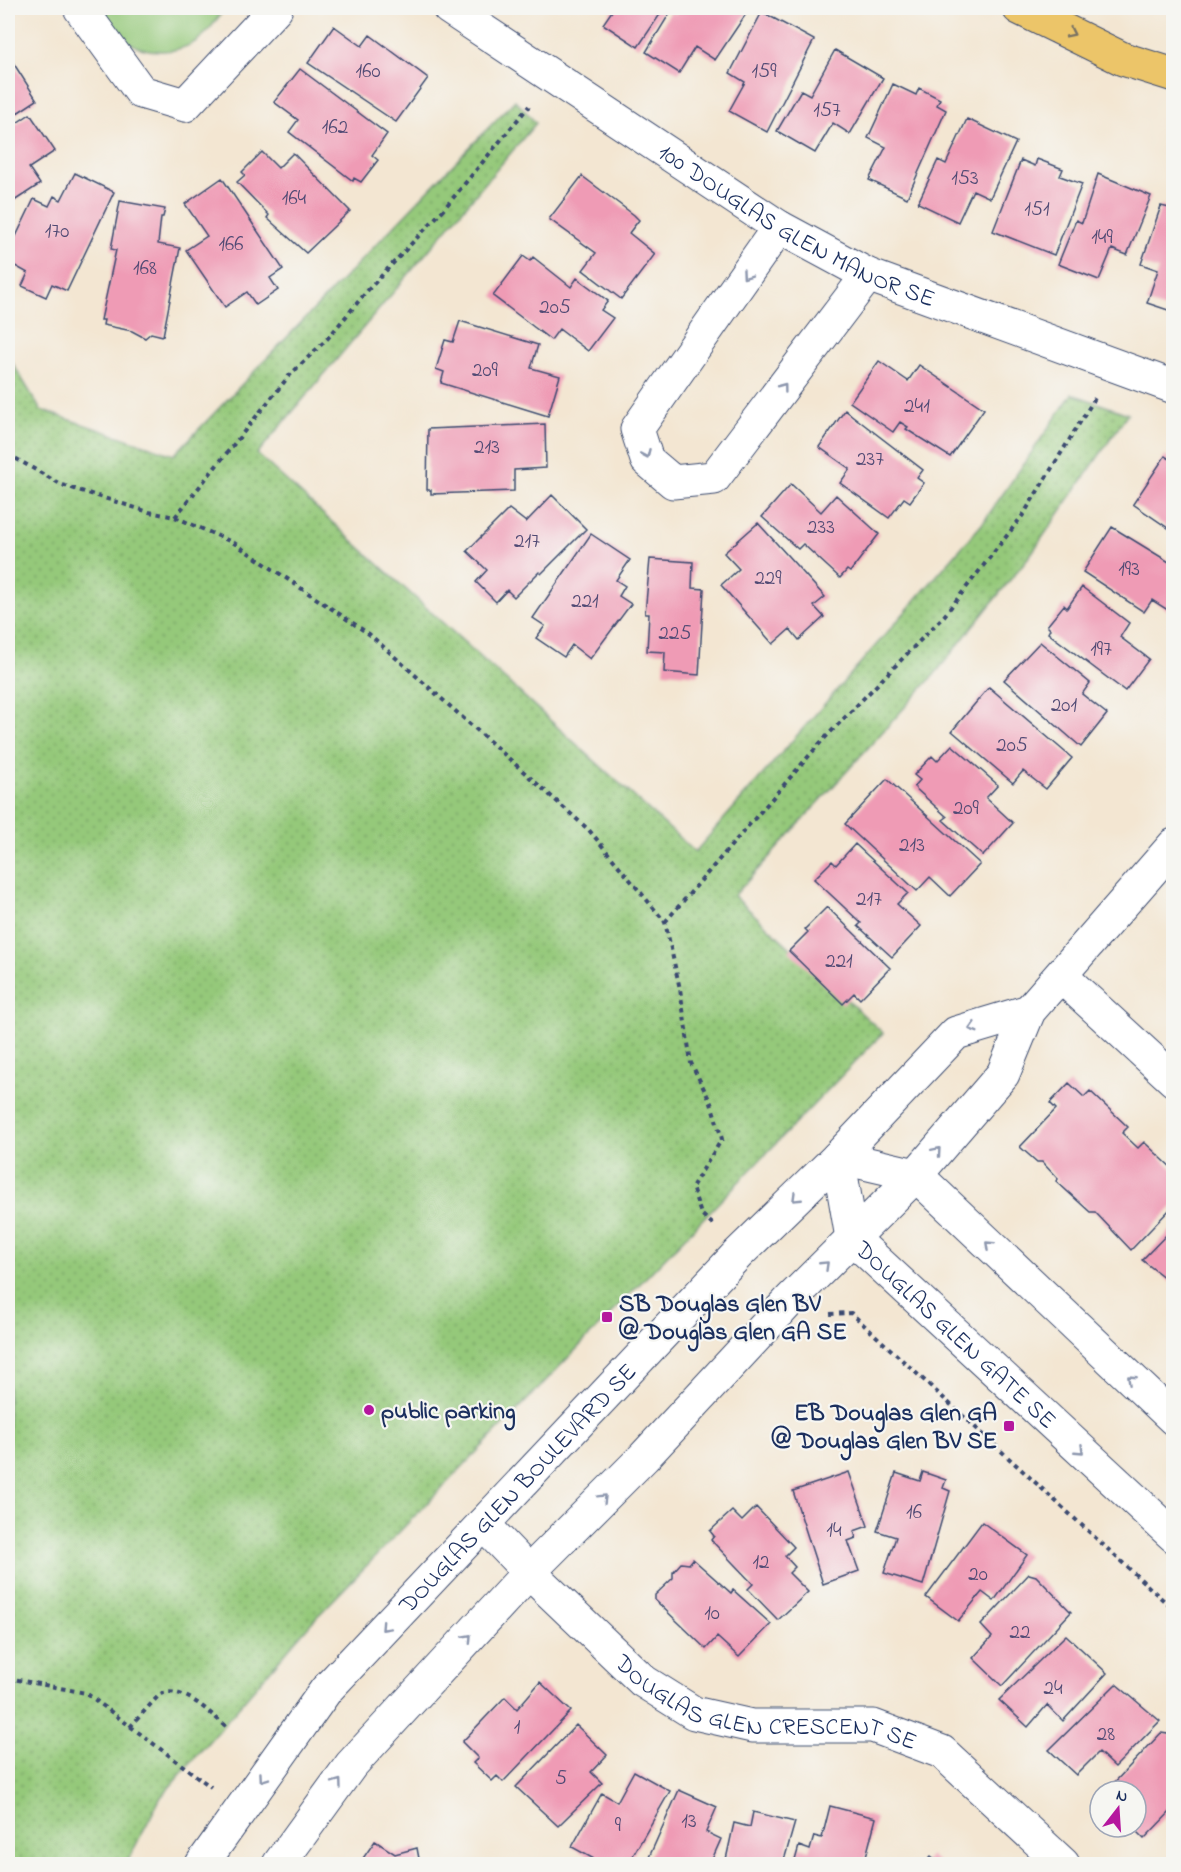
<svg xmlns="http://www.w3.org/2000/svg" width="1181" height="1872" font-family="'Indie Flower',sans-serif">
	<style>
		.grass { fill: #95c97a; stroke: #587c6c; stroke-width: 1.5 }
		.park { fill: url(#park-dots); stroke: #587c6c; stroke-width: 1.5 }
		.building { fill: #ef9bb5 }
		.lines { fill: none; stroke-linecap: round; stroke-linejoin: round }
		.minor-casing { stroke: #3b4a6f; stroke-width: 35 }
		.major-casing { stroke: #3b4a6f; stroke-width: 35 }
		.path { stroke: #3b4a6f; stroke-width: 4; stroke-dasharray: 4.5 4.5; stroke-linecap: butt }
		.minor { stroke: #fff; stroke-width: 33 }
		.major { stroke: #ecc569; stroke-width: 33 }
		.oneway { stroke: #797263 }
		.oneway2 { stroke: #8d97ae }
		.poi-dot { fill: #b5179e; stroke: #f6f6f2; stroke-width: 2 }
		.labels { text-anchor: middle; stroke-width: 4.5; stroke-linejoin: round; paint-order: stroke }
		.number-label { font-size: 21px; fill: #504a74 }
		.street-label { font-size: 24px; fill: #1b2f5e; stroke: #f6f6f2 }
		.poi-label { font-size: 24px; font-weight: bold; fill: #1b2f5e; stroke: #f6f6f2; text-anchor: start }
	</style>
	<defs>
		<pattern id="park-dots" width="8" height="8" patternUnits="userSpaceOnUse" patternTransform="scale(1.5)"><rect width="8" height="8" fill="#95c97a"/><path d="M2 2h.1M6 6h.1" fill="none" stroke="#79a467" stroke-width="1.8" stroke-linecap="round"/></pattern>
	</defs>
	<rect width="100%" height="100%" fill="#f6f6f2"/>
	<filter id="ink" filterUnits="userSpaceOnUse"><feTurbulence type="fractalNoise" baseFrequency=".0167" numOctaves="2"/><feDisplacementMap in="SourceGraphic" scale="12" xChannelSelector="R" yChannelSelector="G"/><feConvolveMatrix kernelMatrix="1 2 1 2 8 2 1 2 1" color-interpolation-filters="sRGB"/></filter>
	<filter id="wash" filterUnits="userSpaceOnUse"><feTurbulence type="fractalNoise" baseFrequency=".008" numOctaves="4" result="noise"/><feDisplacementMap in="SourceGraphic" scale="24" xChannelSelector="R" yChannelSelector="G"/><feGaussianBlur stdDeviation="1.35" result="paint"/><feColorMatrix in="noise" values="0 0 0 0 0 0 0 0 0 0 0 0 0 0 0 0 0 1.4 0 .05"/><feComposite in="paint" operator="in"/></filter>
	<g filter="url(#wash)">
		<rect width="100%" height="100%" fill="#f3e6d2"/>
		<path class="grass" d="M101,8H225C219,16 213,26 205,34C183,56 142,57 119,35C112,28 106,16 101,8Z"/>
		<path class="park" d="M515,100L536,123L257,454L695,852L982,524L1072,394L1128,414L1031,554L934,675L734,896L883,1033L311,1623L161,1797L126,1864H8V356L41,410L174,455Z"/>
		<g id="blocks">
			<path class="building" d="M614,8H660L663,10L638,47L603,24Z
				M679,8H750L715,60L695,47L679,73L646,52L671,11L675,14Z
				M762,12L814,40L767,132L729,111L745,82L730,73Z
				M334,26L362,46L370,35L428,78L396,122L308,63Z
				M835,50L883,78L850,134L833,123L815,153L777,131L801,90L810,95Z
				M14,64L37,100L8,119V68Z
				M300,69L387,134L372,155L378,160L361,182L354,178L353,181L289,132L298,120L274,102Z
				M893,84L916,95L919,88L940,99L937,105L946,110L907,198L869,180L886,147L868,138Z
				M30,114L55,151L29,168L40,184L8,205V129Z
				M967,119L1016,142L990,198L973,190L958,222L918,203L938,160L946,164Z
				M262,152L278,168L293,153L350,211L306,253L267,218L269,215L237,182L245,175L242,172Z
				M1037,159L1063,169L1060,176L1082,184L1054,255L993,231L1021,160L1035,166Z
				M75,173L114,192L67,291L52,284L46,297L22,286L28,273L8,262V253L34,199L49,206L54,196L61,200Z
				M1098,174L1151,196L1127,255L1112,249L1099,280L1058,264L1076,220L1082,223Z
				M582,176L634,215L639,220L629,233L655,254L621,299L583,270L596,253L549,219Z
				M222,178L283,269L270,278L278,290L256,305L247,292L225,307L186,250L207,236L185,204Z
				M120,201L165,209L163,217H161L158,244L180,248L163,336L151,333L145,338L132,331L103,325L104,320H101L116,250L111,249Z
				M1161,206L1174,209V312L1147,303L1158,270L1141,264Z
				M523,256L530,261L533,257L571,287L577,278L608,301L601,310L613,318L588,351L559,329L551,340L493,296Z
				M460,321L538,345L531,368L560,376L548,416L441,383L444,372L436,369L445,340L453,342Z
				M879,361L908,381L919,365L984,409L950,457L906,429L908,427L900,422L893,432L850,402Z
				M845,410L923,470L917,478L924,483L910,502L904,498L889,518L840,483L850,469L819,447Z
				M545,424L546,468L514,470V491L431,494V490H427L428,429Z
				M1165,456L1174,462V532L1133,504Z
				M791,484L821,512L836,495L879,534L850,572L847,570L840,578L803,544L798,549L762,517Z
				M552,495L586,529L541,574L539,572L514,597L507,590L496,602L476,582L487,570L467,551L509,509L526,522Z
				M758,523L825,597L814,606L824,617L799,640L790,629L773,644L721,585L739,569L724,553Z
				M1112,527L1174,565V614L1152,600L1144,612L1083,572Z
				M591,534L630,560L616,580L625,586L619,596L631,604L590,659L572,645L564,657L536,638L545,626L533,618Z
				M650,559L693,562L692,588L704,589L699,675L664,672L665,652L647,651L649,614H645Z
				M1082,587L1129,623L1120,637L1149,659L1125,691L1048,633L1050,629L1047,626L1064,605L1067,608Z
				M1040,642L1090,683L1082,694L1107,714L1081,747L1004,680Z
				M989,687L1072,758L1046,789L1023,771L1013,783L952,731Z
				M952,745L998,785L986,798L1013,823L983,856L943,820L947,817L914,787L920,780L914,775L932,756L937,761Z
				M887,779L980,864L950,896L930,877L917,891L845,824Z
				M855,844L908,893L897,904L921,926L892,957L858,926L861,923L814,879L832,861L836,865Z
				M827,907L890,968L860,999L854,993L843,1004L789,951L808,932L805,929Z
				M1069,1083L1084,1097L1090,1091L1128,1127L1122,1133L1138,1148L1144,1142L1174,1170V1205L1131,1250L1095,1212H1090L1056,1181L1058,1179L1042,1162H1037L1020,1147L1056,1109L1050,1103Z
				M1174,1227V1285L1142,1260Z
				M849,1472L868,1526L854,1531L856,1538L848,1541L859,1571L823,1584L793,1491Z
				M923,1472L946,1480L943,1488L950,1491L923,1585L884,1573L896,1537L877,1531L896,1473L920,1481Z
				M756,1507L794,1547L785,1556L795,1567L789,1573L808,1592L778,1620L748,1589L753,1584L711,1540L714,1536L710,1531L732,1511L742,1521Z
				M982,1522L1027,1555L994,1601L982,1592L958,1621L926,1597Z
				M693,1559L731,1593L733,1590L771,1624L739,1657L717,1637L706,1649L655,1600V1595L673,1578V1572L681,1563L689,1564Z
				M1029,1574L1036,1576L1071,1612L1002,1686L973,1658L992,1637L981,1625Z
				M1066,1635L1107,1673L1063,1721L1047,1705L1028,1727L999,1700Z
				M540,1682L571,1711L503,1782L497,1776L492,1781L473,1763L478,1758L462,1742L505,1697L517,1709Z
				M1116,1684L1160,1721L1115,1767L1099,1752L1076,1775L1049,1750Z
				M576,1725L607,1755L591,1772L602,1783L558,1826L516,1787Z
				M1161,1733L1174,1735V1808L1144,1839L1132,1827H1136V1791H1116L1111,1786Z
				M634,1771L670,1791L628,1864H603L572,1847L602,1793L617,1802Z
				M679,1790L717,1807L706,1832L721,1839L710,1864H646Z
				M830,1806L876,1818L864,1864H794L799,1846L810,1850L814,1836L822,1838Z
				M753,1812L795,1822L783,1864H725L734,1823L750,1827Z
				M375,1841L395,1854L417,1848L420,1864H359Z
				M931,1856L941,1864H924Z"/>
		</g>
	</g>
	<g filter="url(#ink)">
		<use href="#blocks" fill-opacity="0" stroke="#3b4a6f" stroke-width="1.5"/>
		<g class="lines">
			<defs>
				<g id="minor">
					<path d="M80,8L141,92L185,105L276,8"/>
					<path id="s1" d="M449,8L779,227L868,275L1174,387"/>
					<path d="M779,227L637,429L647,460L673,482L714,478L868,275"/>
					<path d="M1061,976L1174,1080"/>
					<path id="s2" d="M838,1157L852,1238L1174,1536"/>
					<path d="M838,1157L916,1175L1174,1419"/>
					<path id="s3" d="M483,1524L529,1572L643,1681L694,1713L752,1726H873L942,1752L1063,1864"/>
					<path id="s4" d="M202,1864L326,1690L738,1254L838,1157L956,1033L1029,1011"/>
					<path d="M279,1864L351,1765L529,1572L644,1457L791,1299L916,1175L1003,1074L1029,1011L1174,845"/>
				</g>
				<path id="major" d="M1019,8L1123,59L1174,75"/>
			</defs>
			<use href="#minor" class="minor-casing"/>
			<use href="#major" class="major-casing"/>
			<path class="path" d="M8,454L62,485L149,512L175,517L234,543L369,634L589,830L665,922L680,989L691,1063L711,1103L722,1139L692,1187L701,1214L715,1226
				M175,517L289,376L328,338L368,290L443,210L529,106
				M665,922L821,742L944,616L1023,515L1095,398
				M830,1314L851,1313L1174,1610
				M8,1678L86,1693L211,1787
				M130,1727L160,1694C184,1685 209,1713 226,1726"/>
			<use href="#minor" class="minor"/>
			<use href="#major" class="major"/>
		</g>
		<defs><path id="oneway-chevron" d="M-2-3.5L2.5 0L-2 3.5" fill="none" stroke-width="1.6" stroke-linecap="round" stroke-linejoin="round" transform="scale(1.5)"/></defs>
		<use class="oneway" href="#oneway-chevron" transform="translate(1071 33) rotate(26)"/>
		<g class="oneway2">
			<use href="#oneway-chevron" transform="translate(746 275) rotate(125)"/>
			<use href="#oneway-chevron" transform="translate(783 387) rotate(-53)"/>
			<use href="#oneway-chevron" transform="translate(646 454) rotate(66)"/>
			<use href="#oneway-chevron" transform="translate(973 1028) rotate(164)"/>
			<use href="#oneway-chevron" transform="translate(937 1151) rotate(-49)"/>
			<use href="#oneway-chevron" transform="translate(796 1198) rotate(136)"/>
			<use href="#oneway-chevron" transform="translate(989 1245) rotate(-137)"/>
			<use href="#oneway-chevron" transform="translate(825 1265) rotate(-44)"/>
			<use href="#oneway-chevron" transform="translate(1131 1379) rotate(-137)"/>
			<use href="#oneway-chevron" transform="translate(1080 1450) rotate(43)"/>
			<use href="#oneway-chevron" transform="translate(603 1498) rotate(-45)"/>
			<use href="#oneway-chevron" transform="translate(385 1627) rotate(133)"/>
			<use href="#oneway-chevron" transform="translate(468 1638) rotate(-47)"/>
			<use href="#oneway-chevron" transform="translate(263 1778) rotate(125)"/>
			<use href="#oneway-chevron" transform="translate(338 1783) rotate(-54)"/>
		</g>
	</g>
	<g class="poi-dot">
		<rect x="601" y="1311" width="12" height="12" rx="3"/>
		<circle cx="369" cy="1410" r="6"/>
		<rect x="1003" y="1420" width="12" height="12" rx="3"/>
	</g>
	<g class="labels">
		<g class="number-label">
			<text x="368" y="77">160</text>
			<text x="764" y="77">159</text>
			<text x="827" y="116">157</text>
			<text x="335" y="133">162</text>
			<text x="965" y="184">153</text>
			<text x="294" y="204">164</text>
			<text x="1037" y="215">151</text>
			<text x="57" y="237">170</text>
			<text x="1102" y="243">149</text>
			<text x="231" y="250">166</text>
			<text x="145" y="274">168</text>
			<text x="555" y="313">205</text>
			<text x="485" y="376">209</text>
			<text x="917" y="412">241</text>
			<text x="487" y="453">213</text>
			<text x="870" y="465">237</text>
			<text x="821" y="533">233</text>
			<text x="527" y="547">217</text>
			<text x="1129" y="575">193</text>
			<text x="768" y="584">229</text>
			<text x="585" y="607">221</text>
			<text x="675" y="639">225</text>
			<text x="1101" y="655">197</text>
			<text x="1064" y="711">201</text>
			<text x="1012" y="751">205</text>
			<text x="966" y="814">209</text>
			<text x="912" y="851">213</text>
			<text x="869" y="905">217</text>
			<text x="839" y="967">221</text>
			<text x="914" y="1518">16</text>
			<text x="834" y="1536">14</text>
			<text x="761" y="1568">12</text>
			<text x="978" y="1580">20</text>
			<text x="712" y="1619">10</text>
			<text x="1020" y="1638">22</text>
			<text x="1053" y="1694">24</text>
			<text x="517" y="1733">1</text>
			<text x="1106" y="1740">28</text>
			<text x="561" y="1784">5</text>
			<text x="689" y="1827">13</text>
			<text x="618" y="1831">9</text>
		</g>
		<g class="street-label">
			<text dy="8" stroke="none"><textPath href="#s1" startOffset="411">100 DOUGLAS GLEN MANOR SE</textPath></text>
			<text dy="8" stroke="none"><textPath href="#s2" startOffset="224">DOUGLAS GLEN GATE SE</textPath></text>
			<text dy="8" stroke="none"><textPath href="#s4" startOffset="492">DOUGLAS GLEN BOULEVARD SE</textPath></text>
			<text dy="8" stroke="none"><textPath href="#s3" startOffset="351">DOUGLAS GLEN CRESCENT SE</textPath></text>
		</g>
		<g class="poi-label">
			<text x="619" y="1311">SB Douglas Glen BV<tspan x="619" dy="28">@ Douglas Glen GA SE</tspan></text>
			<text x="381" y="1418">public parking</text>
			<text x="997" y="1420" text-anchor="end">EB Douglas Glen GA<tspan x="997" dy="28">@ Douglas Glen BV SE</tspan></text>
		</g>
	</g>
	<rect width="1181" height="1872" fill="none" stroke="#f6f6f2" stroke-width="30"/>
	<g transform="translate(1118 1809) rotate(17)"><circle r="28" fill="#f6f6f2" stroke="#9ea6b7" stroke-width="1.5"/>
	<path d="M0-4.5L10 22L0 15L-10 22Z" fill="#b5179e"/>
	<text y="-9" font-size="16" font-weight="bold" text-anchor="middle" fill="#1b2f5e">N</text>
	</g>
</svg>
